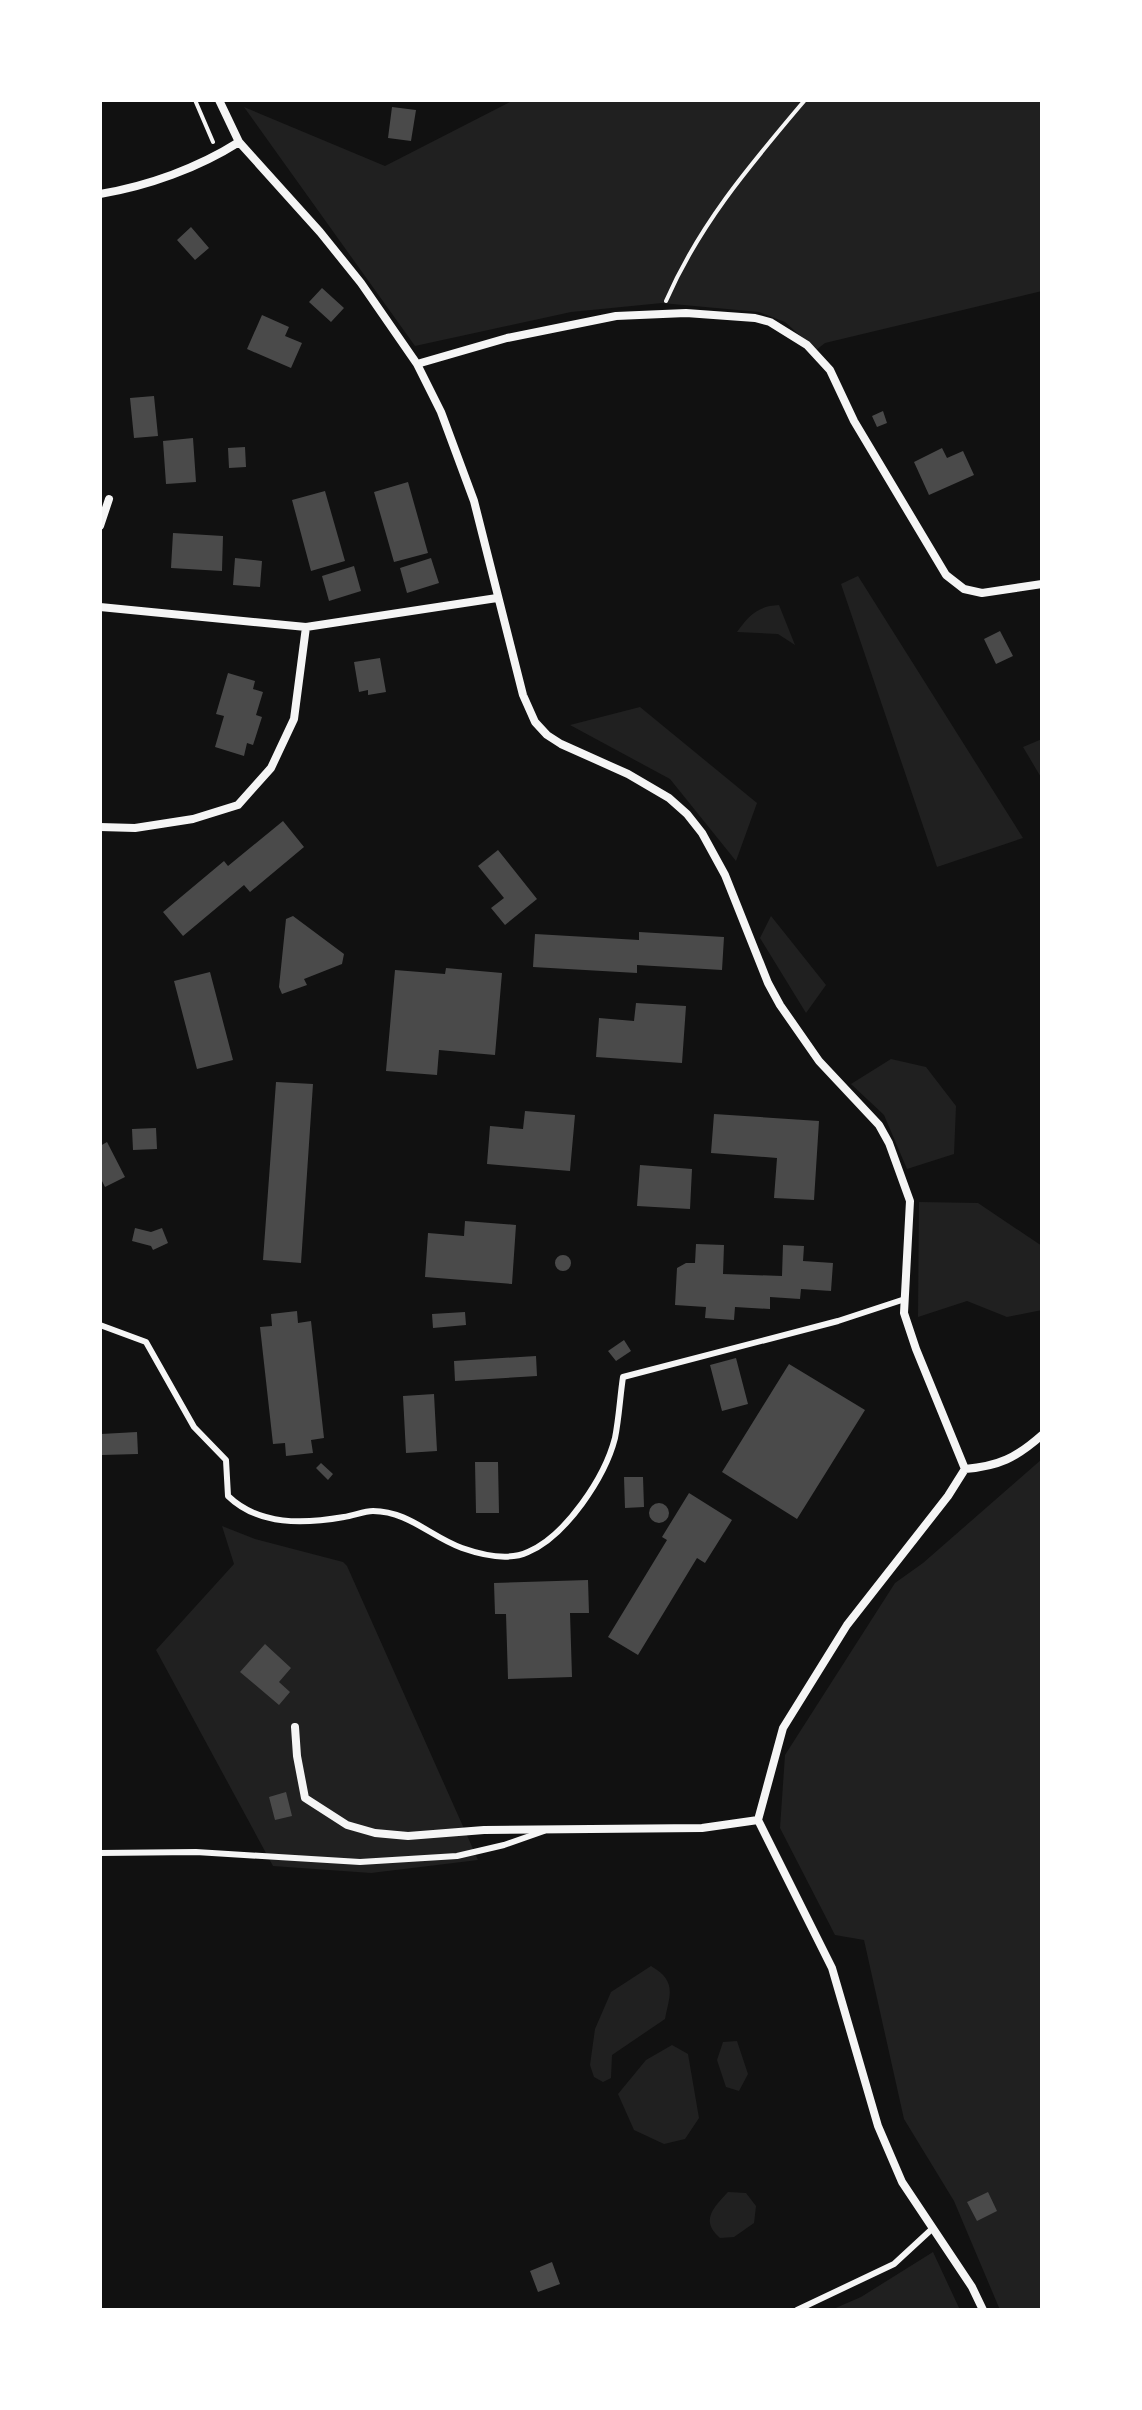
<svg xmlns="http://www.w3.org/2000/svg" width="1142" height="2410" font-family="Bitter,serif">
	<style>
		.green { fill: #202020 }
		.building { fill: #4a4a4a }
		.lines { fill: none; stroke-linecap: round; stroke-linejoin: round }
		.path { stroke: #f5f5f5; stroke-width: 4 }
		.service { stroke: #f5f5f5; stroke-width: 6 }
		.minor { stroke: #f5f5f5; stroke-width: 8 }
	</style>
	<rect width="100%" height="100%" fill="#111"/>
	<path class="green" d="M514,100H1042V291L825,343L816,350L785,322L759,312L662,303L571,312L415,346L244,107L385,166Z
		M858,576L1023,838L937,867L841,584Z
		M779,605L795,645L778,634L737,632C749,615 758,606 779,605Z
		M640,707L757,803L736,861L670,779L570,725Z
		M1042,739V779L1023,747Z
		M771,916L826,985L806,1013L760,938Z
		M891,1059L926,1067L956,1106L954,1154L907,1169L884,1115L851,1084Z
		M919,1202L978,1203L1042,1246V1310L1007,1317L967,1301L918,1317Z
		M1042,1459V2310H1000L954,2201L904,2119L864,1940L835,1935L780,1828L785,1755L895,1583L923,1563Z
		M222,1526L255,1539L343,1562L347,1566L478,1860L371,1873L273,1866L156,1650L234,1564Z
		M651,1966C677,1981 670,1994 665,2019L612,2055L611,2078L603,2082L594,2077L590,2065L595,2029L611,1992Z
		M737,2041L748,2074L739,2091L726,2087L717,2060L723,2042Z
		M672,2045L688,2054L699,2118L685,2139L664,2144L634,2130L618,2094L646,2060Z
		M728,2192L746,2193L756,2206L754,2223L734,2237L720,2238C700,2221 713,2208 728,2192Z
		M933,2252L960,2310H831L861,2297Z"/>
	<path class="building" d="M392,107L416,110L411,141L388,138Z
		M191,227L209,248L195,260L177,240Z
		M322,288L344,308L331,322L309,302Z
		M262,315L289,327L285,336L302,343L291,368L247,349Z
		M154,396L158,436L134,438L130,398Z
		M883,411L887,423L877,427L872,416Z
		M193,438L196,482L166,484L163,441Z
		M245,447L246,467L229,468L228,448Z
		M942,448L947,458L963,451L974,475L929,495L914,462Z
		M408,482L428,553L394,562L374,492Z
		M325,491L345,561L311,571L292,500Z
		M173,533L223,536L222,571L171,568Z
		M235,558L262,561L260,587L233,585Z
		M431,558L439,583L407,593L400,568Z
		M354,566L361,591L329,601L322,576Z
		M1000,631L1013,656L996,664L984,639Z
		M380,658L386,692L368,695V690L359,692L354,662Z
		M228,673L255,681L253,689L263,692L256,715L262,717L253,745L247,743L244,756L215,747L224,716L216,714Z
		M283,821L304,847L250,892L244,885L183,936L163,912L224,861L228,866Z
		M498,850L537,899L505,925L491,908L504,898L478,866Z
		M293,916L344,954L342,964L304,979L307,985L282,994L279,987L286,919Z
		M639,932L724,937L722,970L637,965V973L533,967L535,934L639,940Z
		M446,968L502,973L495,1055L439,1050L437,1075L386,1071L395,970L445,974Z
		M210,972L233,1060L197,1069L174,981Z
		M636,1003L686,1006L682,1063L596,1057L599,1018L634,1021Z
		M276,1082L313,1084L301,1263L263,1260Z
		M525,1111L575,1115L570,1171L487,1164L490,1126L523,1129Z
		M714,1114L819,1121L814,1200L774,1198L777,1158L711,1153Z
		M156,1128L157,1149L133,1150L132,1129Z
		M107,1142L125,1177L105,1187L100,1177V1146Z
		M640,1165L692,1169L690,1209L637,1206Z
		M465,1221L516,1225L512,1284L425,1277L428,1233L464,1236Z
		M135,1228L151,1232L162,1228L168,1243L153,1250L151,1246L132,1241Z
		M696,1244L724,1245L723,1274L782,1276L783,1245L804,1246L803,1261L833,1263L831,1291L801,1289L800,1299L770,1297V1309L735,1307L734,1320L705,1318L706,1307L675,1305L677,1268L686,1263H695Z
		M555 1263a8 8 0 1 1 16 0a8 8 0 1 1-16 0Z
		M297,1311L298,1323L311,1321L324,1438L311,1440L313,1453L286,1456L285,1443L273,1444L260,1327L272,1326L271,1314Z
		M465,1312L466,1325L433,1328L432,1314Z
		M624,1340L631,1351L616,1361L608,1351Z
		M536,1356L537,1376L455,1381L454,1361Z
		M736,1358L748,1404L722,1411L710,1365Z
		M789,1364L865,1410L797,1519L722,1472Z
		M434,1394L437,1451L406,1453L403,1396Z
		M137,1432L138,1454L102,1455L101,1434Z
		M475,1462H498L499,1513H476Z
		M321,1463L333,1474L328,1480L316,1468Z
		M624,1477H643L644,1507L625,1508Z
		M689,1493L732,1520L705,1563L697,1558L638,1655L608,1637L667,1540L662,1537Z
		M649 1513a10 10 0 1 1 20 0a10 10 0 1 1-20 0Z
		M588,1580L589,1613H570L572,1677L508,1679L506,1614H495L494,1583Z
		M265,1644L291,1668L279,1682L290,1692L279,1705L240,1672Z
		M286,1792L292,1816L275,1820L269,1797Z
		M988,2192L997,2211L977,2221L967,2202Z
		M552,2262L560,2284L538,2292L530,2271Z"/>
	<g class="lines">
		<path class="path" d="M195,100L213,142
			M666,301C700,223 751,164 805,100"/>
		<path class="service" d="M100,1325L146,1342L194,1427L226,1460L228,1496C259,1526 304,1524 344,1517C353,1516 364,1511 373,1511C408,1511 431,1537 462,1548C482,1555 509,1561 528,1552C566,1536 605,1477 615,1438C619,1418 620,1397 623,1377L838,1321L905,1299
			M100,1853L196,1852L360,1862L457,1856L504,1845L544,1831
			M797,2310L894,2264L933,2228"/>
		<path class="minor" d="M219,100L239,142L320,232L361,283L417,364L441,412L474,501L523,695L535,722L547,735L561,744L628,774L669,798L687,814L702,833L725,875L768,983L780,1005L819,1061L879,1125L889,1143L910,1201L904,1313L916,1349L965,1469
			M100,194C148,186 198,168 239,142
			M417,364L507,338L616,316L686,313L755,318L770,322L807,345L830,370L854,421L946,575L964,589L982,593L1042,584
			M100,526L109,499
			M100,607L306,627L497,598
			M100,827L135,828L193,819L238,805L271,768L294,719L306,627
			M965,1469L948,1496L847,1625L783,1728L758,1820L832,1968L878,2126L902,2182L972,2287L983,2310
			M965,1469C999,1466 1016,1458 1042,1435
			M295,1727L297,1756L305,1798L347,1825L375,1833L408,1836L484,1830L702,1828L758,1820"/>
	</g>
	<rect width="1142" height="2410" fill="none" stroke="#ffffff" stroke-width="204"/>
</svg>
